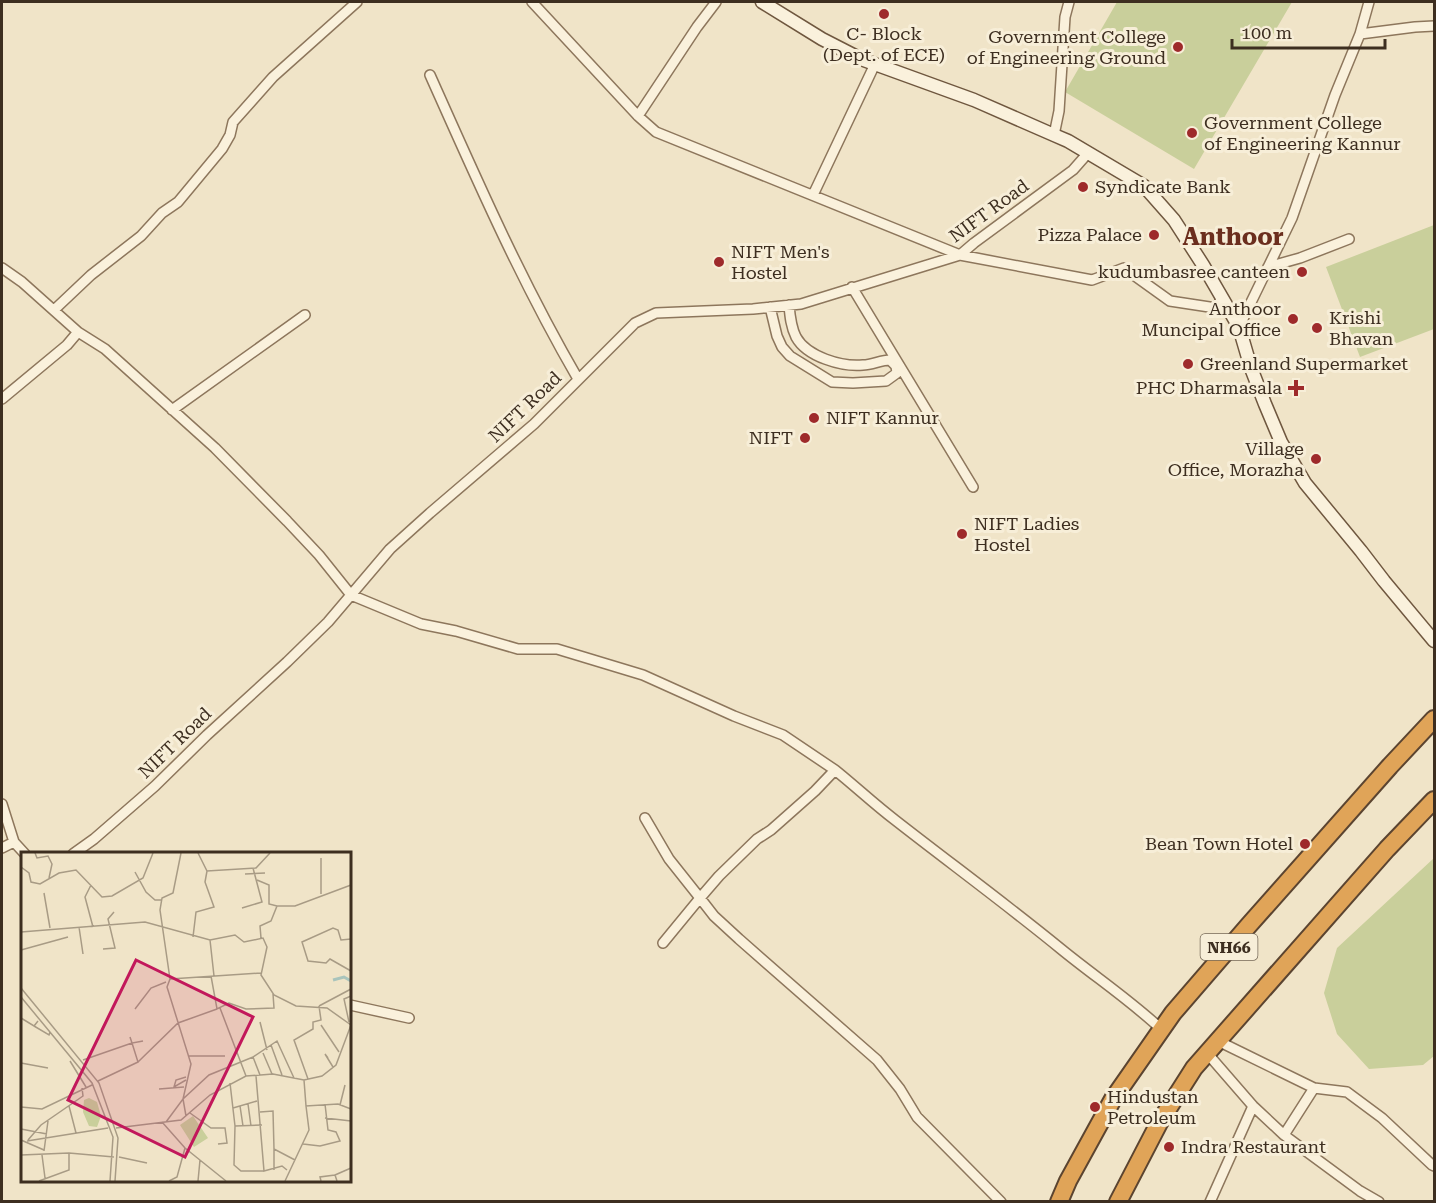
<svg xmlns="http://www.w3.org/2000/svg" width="1436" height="1203" font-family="'Roboto Serif',serif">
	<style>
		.green { fill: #c9cf9b }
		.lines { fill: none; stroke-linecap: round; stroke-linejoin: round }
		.street-casing { stroke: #8d765c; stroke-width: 12 }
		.secondary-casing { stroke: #6f573f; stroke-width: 15 }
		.highway-casing { stroke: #5b4430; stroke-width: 20 }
		.street { stroke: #faf1dc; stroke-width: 9 }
		.secondary { stroke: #faf1dc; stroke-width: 12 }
		.highway { stroke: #e0a458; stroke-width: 16 }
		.poi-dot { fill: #9e2a2b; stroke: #f7eed8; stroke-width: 2 }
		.labels { text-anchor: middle; stroke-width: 6; stroke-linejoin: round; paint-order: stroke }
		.shield { fill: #f7eed8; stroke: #756857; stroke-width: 1.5 }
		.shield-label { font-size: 16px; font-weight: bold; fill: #3d2e20 }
		.poi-label { font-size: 18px; fill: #3d2e20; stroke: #f7eed8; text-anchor: start }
		.street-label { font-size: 18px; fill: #3d2e20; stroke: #f7eed8 }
		.district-label { font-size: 24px; font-weight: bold; fill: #6b2e1e; stroke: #f7eed8 }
		.inset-river { fill: none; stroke: #a9c4bc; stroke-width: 3 }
		.inset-road { fill: none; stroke: #a89b85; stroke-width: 1.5 }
		.view { fill: #c2185b; fill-opacity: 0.15; stroke: #c2185b; stroke-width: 3 }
		.inset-edge { fill: none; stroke: #3d2e20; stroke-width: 3 }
	</style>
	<rect width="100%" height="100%" fill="#f0e4c8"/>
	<path class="green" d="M1117,2H1292L1194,169L1065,92Z
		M1434,225V329L1360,357L1326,267Z
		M1434,858V1056L1423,1065L1369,1069L1337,1034L1324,993L1337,948Z"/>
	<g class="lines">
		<defs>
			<path id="street" d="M532,2L638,116L656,132L960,255L1092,280L1124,268L1170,301L1216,308L1222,298
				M1360,34L1415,27L1434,26
				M430,75C476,178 521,281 578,379
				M638,116L697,27L716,2
				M1054,135L1059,111L1065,17L1069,2
				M813,195L875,64
				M1268,267L1300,258L1349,239
				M2,268L22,282L78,332L67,345L2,399
				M852,287L973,487
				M770,307L777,336L782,347L790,356L832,382L853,383L886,381L897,373L896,366L890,360C881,360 872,365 863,365C842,367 807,357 796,337C791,327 790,317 789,305
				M54,310L91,275L141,236L162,213L178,202L222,149L230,135L233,122L273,77L357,2
				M1239,327L1292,218L1335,95L1360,34L1369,2
				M78,332L105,349L215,448L287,521L319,555L351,595L421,624L456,631L518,649H557L643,675L734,716L783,735L835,770
				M172,410L305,315
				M2,804L14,842L25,854
				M645,818L669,859L700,898L719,876L757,839L771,830L815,791L835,770C855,786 874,804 895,820C950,863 1006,904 1061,949C1094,976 1130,1000 1161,1029
				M2,848L14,842
				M73,854L94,839L155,786L207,735L287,662L328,622L390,549L430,513L534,424L635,323L656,313L753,309L801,304L960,255L974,243L1073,170L1088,153
				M663,943L700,898L714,916L739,939L877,1060L900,1089L917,1117L1001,1202
				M350,1005L409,1018
				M1218,1041L1314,1088
				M1207,1053L1253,1106L1284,1135L1360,1191L1379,1202
				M1284,1135L1314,1088L1347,1092L1382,1118L1432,1165L1434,1166
				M1210,1202L1253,1106"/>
			<path id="secondary" d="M762,2L822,39L861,59L974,100L1054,135L1068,141L1144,186L1174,220L1203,265L1239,327L1251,368L1265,404L1281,442L1305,483L1361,551L1384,581L1434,641"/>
			<path id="highway" d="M1059,1202L1068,1181L1113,1099L1173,1013L1249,925L1390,766L1434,719
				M1118,1202L1159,1123L1194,1068L1387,849L1434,800"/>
		</defs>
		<use href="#street" class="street-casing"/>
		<use href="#secondary" class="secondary-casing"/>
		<use href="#highway" class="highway-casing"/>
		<use href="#street" class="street"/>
		<use href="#secondary" class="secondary"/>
		<use href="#highway" class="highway"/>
	</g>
	<g class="poi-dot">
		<circle cx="884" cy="14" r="6"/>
		<circle cx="1178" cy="47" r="6"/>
		<circle cx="1192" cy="133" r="6"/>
		<circle cx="1083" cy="187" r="6"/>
		<circle cx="1154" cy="235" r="6"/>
		<circle cx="719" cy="262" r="6"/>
		<circle cx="1302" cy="272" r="6"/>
		<circle cx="1293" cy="319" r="6"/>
		<circle cx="1317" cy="328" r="6"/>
		<circle cx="1188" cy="364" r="6"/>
		<path d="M1293 379h6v6h6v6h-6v6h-6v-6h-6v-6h6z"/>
		<circle cx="814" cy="418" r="6"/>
		<circle cx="805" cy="438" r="6"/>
		<circle cx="1316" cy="459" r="6"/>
		<circle cx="962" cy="534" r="6"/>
		<circle cx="1305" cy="844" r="6"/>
		<circle cx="1095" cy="1107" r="6"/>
		<circle cx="1169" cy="1147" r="6"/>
	</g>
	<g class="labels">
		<rect class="shield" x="1200.5" y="934" width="57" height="26" rx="4.5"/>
		<g class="shield-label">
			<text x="1229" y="953">NH66</text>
		</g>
		<g class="poi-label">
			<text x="884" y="40" text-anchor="middle">C- Block<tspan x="884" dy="21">(Dept. of ECE)</tspan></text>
			<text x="1166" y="43" text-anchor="end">Government College<tspan x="1166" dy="21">of Engineering Ground</tspan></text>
			<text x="1204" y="129">Government College<tspan x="1204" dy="21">of Engineering Kannur</tspan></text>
			<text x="1095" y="193">Syndicate Bank</text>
			<text x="1142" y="241" text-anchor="end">Pizza Palace</text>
			<text x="731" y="258">NIFT Men's<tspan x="731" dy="21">Hostel</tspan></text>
			<text x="1290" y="278" text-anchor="end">kudumbasree canteen</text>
			<text x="1281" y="315" text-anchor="end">Anthoor<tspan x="1281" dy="21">Muncipal Office</tspan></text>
			<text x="1329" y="324">Krishi<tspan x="1329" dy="21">Bhavan</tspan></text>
			<text x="1200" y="370">Greenland Supermarket</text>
			<text x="1282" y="394" text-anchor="end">PHC Dharmasala</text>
			<text x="826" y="424">NIFT Kannur</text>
			<text x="793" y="444" text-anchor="end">NIFT</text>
			<text x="1304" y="455" text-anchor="end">Village<tspan x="1304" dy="21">Office, Morazha</tspan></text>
			<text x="974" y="530">NIFT Ladies<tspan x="974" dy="21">Hostel</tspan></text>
			<text x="1293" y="850" text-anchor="end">Bean Town Hotel</text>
			<text x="1107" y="1103">Hindustan<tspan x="1107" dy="21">Petroleum</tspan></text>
			<text x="1181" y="1153">Indra Restaurant</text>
		</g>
		<g class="street-label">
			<text transform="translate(989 211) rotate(-36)" y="6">NIFT Road</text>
			<text transform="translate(525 407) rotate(-44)" y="6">NIFT Road</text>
			<text transform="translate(175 743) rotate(-44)" y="6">NIFT Road</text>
		</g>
		<g class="district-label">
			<text x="1233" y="245">Anthoor</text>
		</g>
	</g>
	<g transform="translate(21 852)">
		<rect width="330" height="330" fill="#f0e4c8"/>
		<path d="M68,246L76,250L80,264L76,275L68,274L62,260L63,248ZM172,264L187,286L173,295L159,273Z" fill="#c9cf9b"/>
		<path class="inset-river" d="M312,128L323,125L330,129"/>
		<path class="inset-road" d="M14,1L16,6L27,4L31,12L28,26M177,1L186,19L235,16L249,1M0,15L8,21L10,30L19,32L38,21L55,18L81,45L91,44L122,26L132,1M114,20L125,40L134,48H141M224,22L244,21M236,28L248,33V52L256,54M70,33L64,45L72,75M23,41L29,76M300,42V6M221,56L241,50L232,16M58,75L62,102M0,80L124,70L189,88L214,83L223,90L242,86L246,95L240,123L253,143L275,154L306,156L330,173M172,85L175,60L193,55L184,30L186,19M240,86L239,74L250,69L256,54H274L330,33M330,87L320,88L317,78L312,76L281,90L287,109L305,111L309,107L330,119M189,88L193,124M82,97L94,96L87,67L93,60M0,98L47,85M190,124L196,157L208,151L225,157L253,156L252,142M149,127L146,135L170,212L162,247L165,264M149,127L139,58L141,46L152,41L160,1M149,127L240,121M0,136L78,231L97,286L94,329M0,145L71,231L92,285L89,329M298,154L330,137M199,156L225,224M114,157L130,136L145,130M0,166L13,174L17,169M239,170L246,198M328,170L323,147L330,144M300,173L318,200M13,174L28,183L29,180M250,193L261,223M242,201L251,222M168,204H204M232,205L256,189L273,226M307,206L304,202L312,215M62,208L111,191L109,185M49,209L65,235M117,210L157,171L196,157M0,211L27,216M235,224L243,319L261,314L266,318M287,227L273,188L292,177V170L300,168L298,154M165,228L153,235L155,228L165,225M283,228L285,254L317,252L330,257M77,229L117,210L111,191L122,189M209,231L214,274L213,313L220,319H243M138,237L163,235M227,252L230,274M319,253L324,233M48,254L55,281M219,254L222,274M0,255L21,257L71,233M212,256L236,249M239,260L252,259L253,297L274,308M169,261L190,276H204L206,291L197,292M304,266L330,269M141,270L164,296L205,329M145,270L162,247L188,223L232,205L239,223M214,274L241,273M95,276L160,268L189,243L225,224L252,222L283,228L301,224L315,213L330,173M0,277L26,282M0,288L23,298M7,288L20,273L62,244L61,236M6,289L87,276M282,292L299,294L319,289L315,280L307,278L304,252M253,297V318M23,299L27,269M0,303L48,301L93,305M21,303L24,326M98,305L126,311M18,329L48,318V301M148,329L156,325L164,296M177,329L179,308M264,329L288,278L285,254M300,329L299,325L314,323M316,329L314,323L330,316"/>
		<path class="view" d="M115,108L232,165L164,305L47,248Z"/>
		<rect width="330" height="330" class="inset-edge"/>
	</g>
	<rect width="1436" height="1203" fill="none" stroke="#3d2e20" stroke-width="6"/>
	<path d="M1232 39v9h153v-9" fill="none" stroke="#3d2e20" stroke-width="3"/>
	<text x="1241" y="39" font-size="18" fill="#3d2e20" stroke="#f7eed8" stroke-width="4.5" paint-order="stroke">100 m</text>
</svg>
